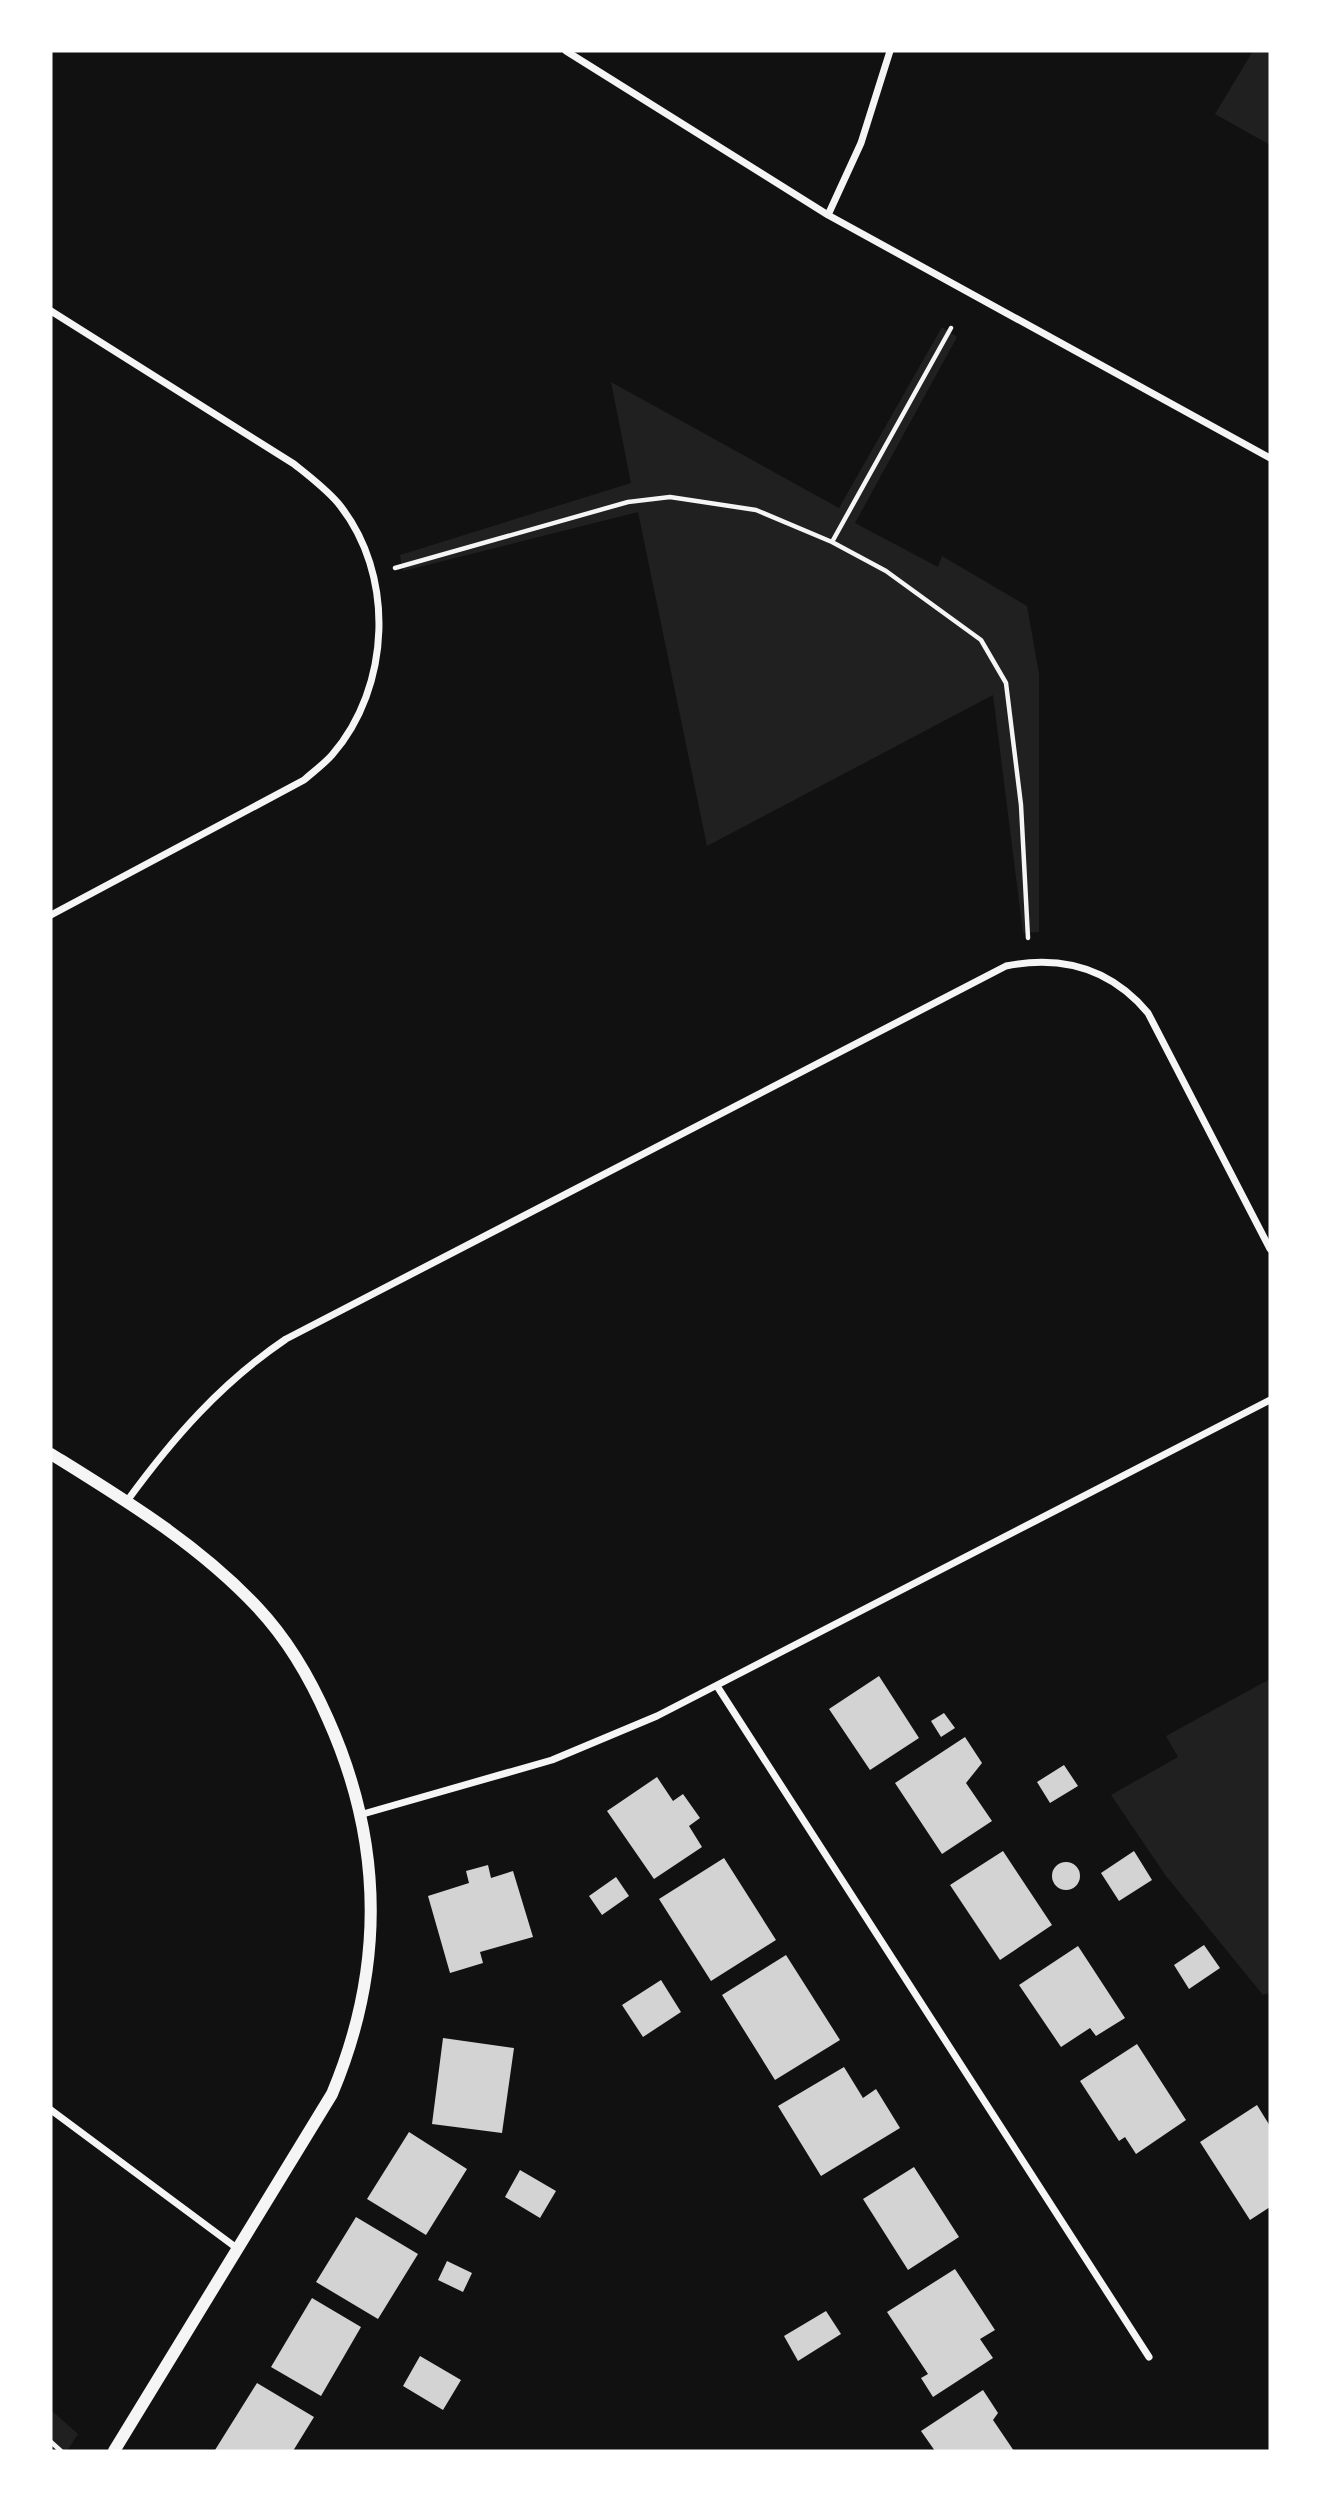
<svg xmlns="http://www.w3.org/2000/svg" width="1321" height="2502" font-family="Merriweather,serif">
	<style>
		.green { fill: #202020 }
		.building { fill: #d3d3d3 }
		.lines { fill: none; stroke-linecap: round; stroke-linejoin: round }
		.path { stroke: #f5f5f5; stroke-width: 4.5 }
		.minor { stroke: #f5f5f5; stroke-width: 7 }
		.tertiary { stroke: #f5f5f5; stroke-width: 12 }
	</style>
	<rect width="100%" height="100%" fill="#111"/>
	<path class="green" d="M1253,51H1270V145L1215,114Z
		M942,327L957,337L855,523L938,567L942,556L1027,606L1039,674V932L1023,933L993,695L707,846L638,512L403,571L400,555L631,483L611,382L839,508Z
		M1270,1679V1993L1263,1995L1166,1876L1111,1795L1178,1757L1166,1736Z
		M51,2410L78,2434L67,2451H51Z"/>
	<path class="building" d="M879,1676L919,1738L870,1770L829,1709Z
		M944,1713L955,1728L941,1737L931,1721Z
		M965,1737L982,1763L966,1783L992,1821L942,1854L895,1783Z
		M1064,1765L1078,1786L1050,1803L1037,1782Z
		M657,1777L673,1801L683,1794L700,1818L689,1826L702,1847L654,1879L607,1811Z
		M1003,1851L1052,1925L1000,1960L950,1885Z
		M1134,1851L1152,1880L1119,1901L1101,1873Z
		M724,1858L776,1940L711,1981L659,1899Z
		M1052 1876a14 14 0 1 1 28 0a14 14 0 1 1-28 0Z
		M488,1865L491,1878L513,1871L533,1937L480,1952L483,1963L450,1973L428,1896L469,1883L466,1871Z
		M616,1877L629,1896L602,1915L589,1896Z
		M1204,1945L1220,1968L1189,1989L1174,1965Z
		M1078,1946L1125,2018L1096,2036L1090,2028L1061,2047L1019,1985Z
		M786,1955L840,2040L775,2080L722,1995Z
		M661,1980L681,2012L643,2037L622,2005Z
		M443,2038L514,2048L502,2133L432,2124Z
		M1137,2044L1186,2120L1136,2154L1125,2137L1119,2141L1080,2081Z
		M844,2067L863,2098L876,2089L900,2128L821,2176L778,2106Z
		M1257,2105L1270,2126V2207L1250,2220L1200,2142Z
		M409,2132L467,2169L426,2235L367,2199Z
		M914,2167L959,2237L908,2270L863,2199Z
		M520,2170L556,2191L540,2218L505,2197Z
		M356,2217L418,2254L378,2319L316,2282Z
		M447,2261L472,2273L463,2292L438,2280Z
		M955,2269L995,2330L980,2339L993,2358L933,2397L921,2378L928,2374L887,2312Z
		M312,2298L361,2327L321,2396L271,2367Z
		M826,2311L841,2334L798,2361L784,2336Z
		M420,2356L461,2380L443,2410L403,2386Z
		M257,2383L314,2417L293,2451H218L215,2450Z
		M983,2390L998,2413L993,2420L1014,2451H935L921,2431Z"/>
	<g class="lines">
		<path class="path" d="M832,542L951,328
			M395,568L628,502L670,497L756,510L832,542L886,571L981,640L1006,683L1021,805L1028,938
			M51,2442L61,2451"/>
		<path class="minor" d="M566,51L828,215L1270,458
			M828,215L861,143L890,51
			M51,311L294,464C309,476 325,488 338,503C396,574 391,687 332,755C324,764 313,772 304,780L51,915
			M127,1501C173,1438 221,1383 286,1339L1006,966C1062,955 1111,969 1148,1013L1270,1249
			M717,1686L1149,2357
			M363,1814L552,1760L657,1716L1270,1400
			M51,2110L238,2249"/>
		<path class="tertiary" d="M51,1454C125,1500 198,1544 258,1608C288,1640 311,1680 328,1719C384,1844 385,1968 332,2094L114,2451"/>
	</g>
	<rect width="1321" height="2502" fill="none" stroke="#ffffff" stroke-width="105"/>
</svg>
